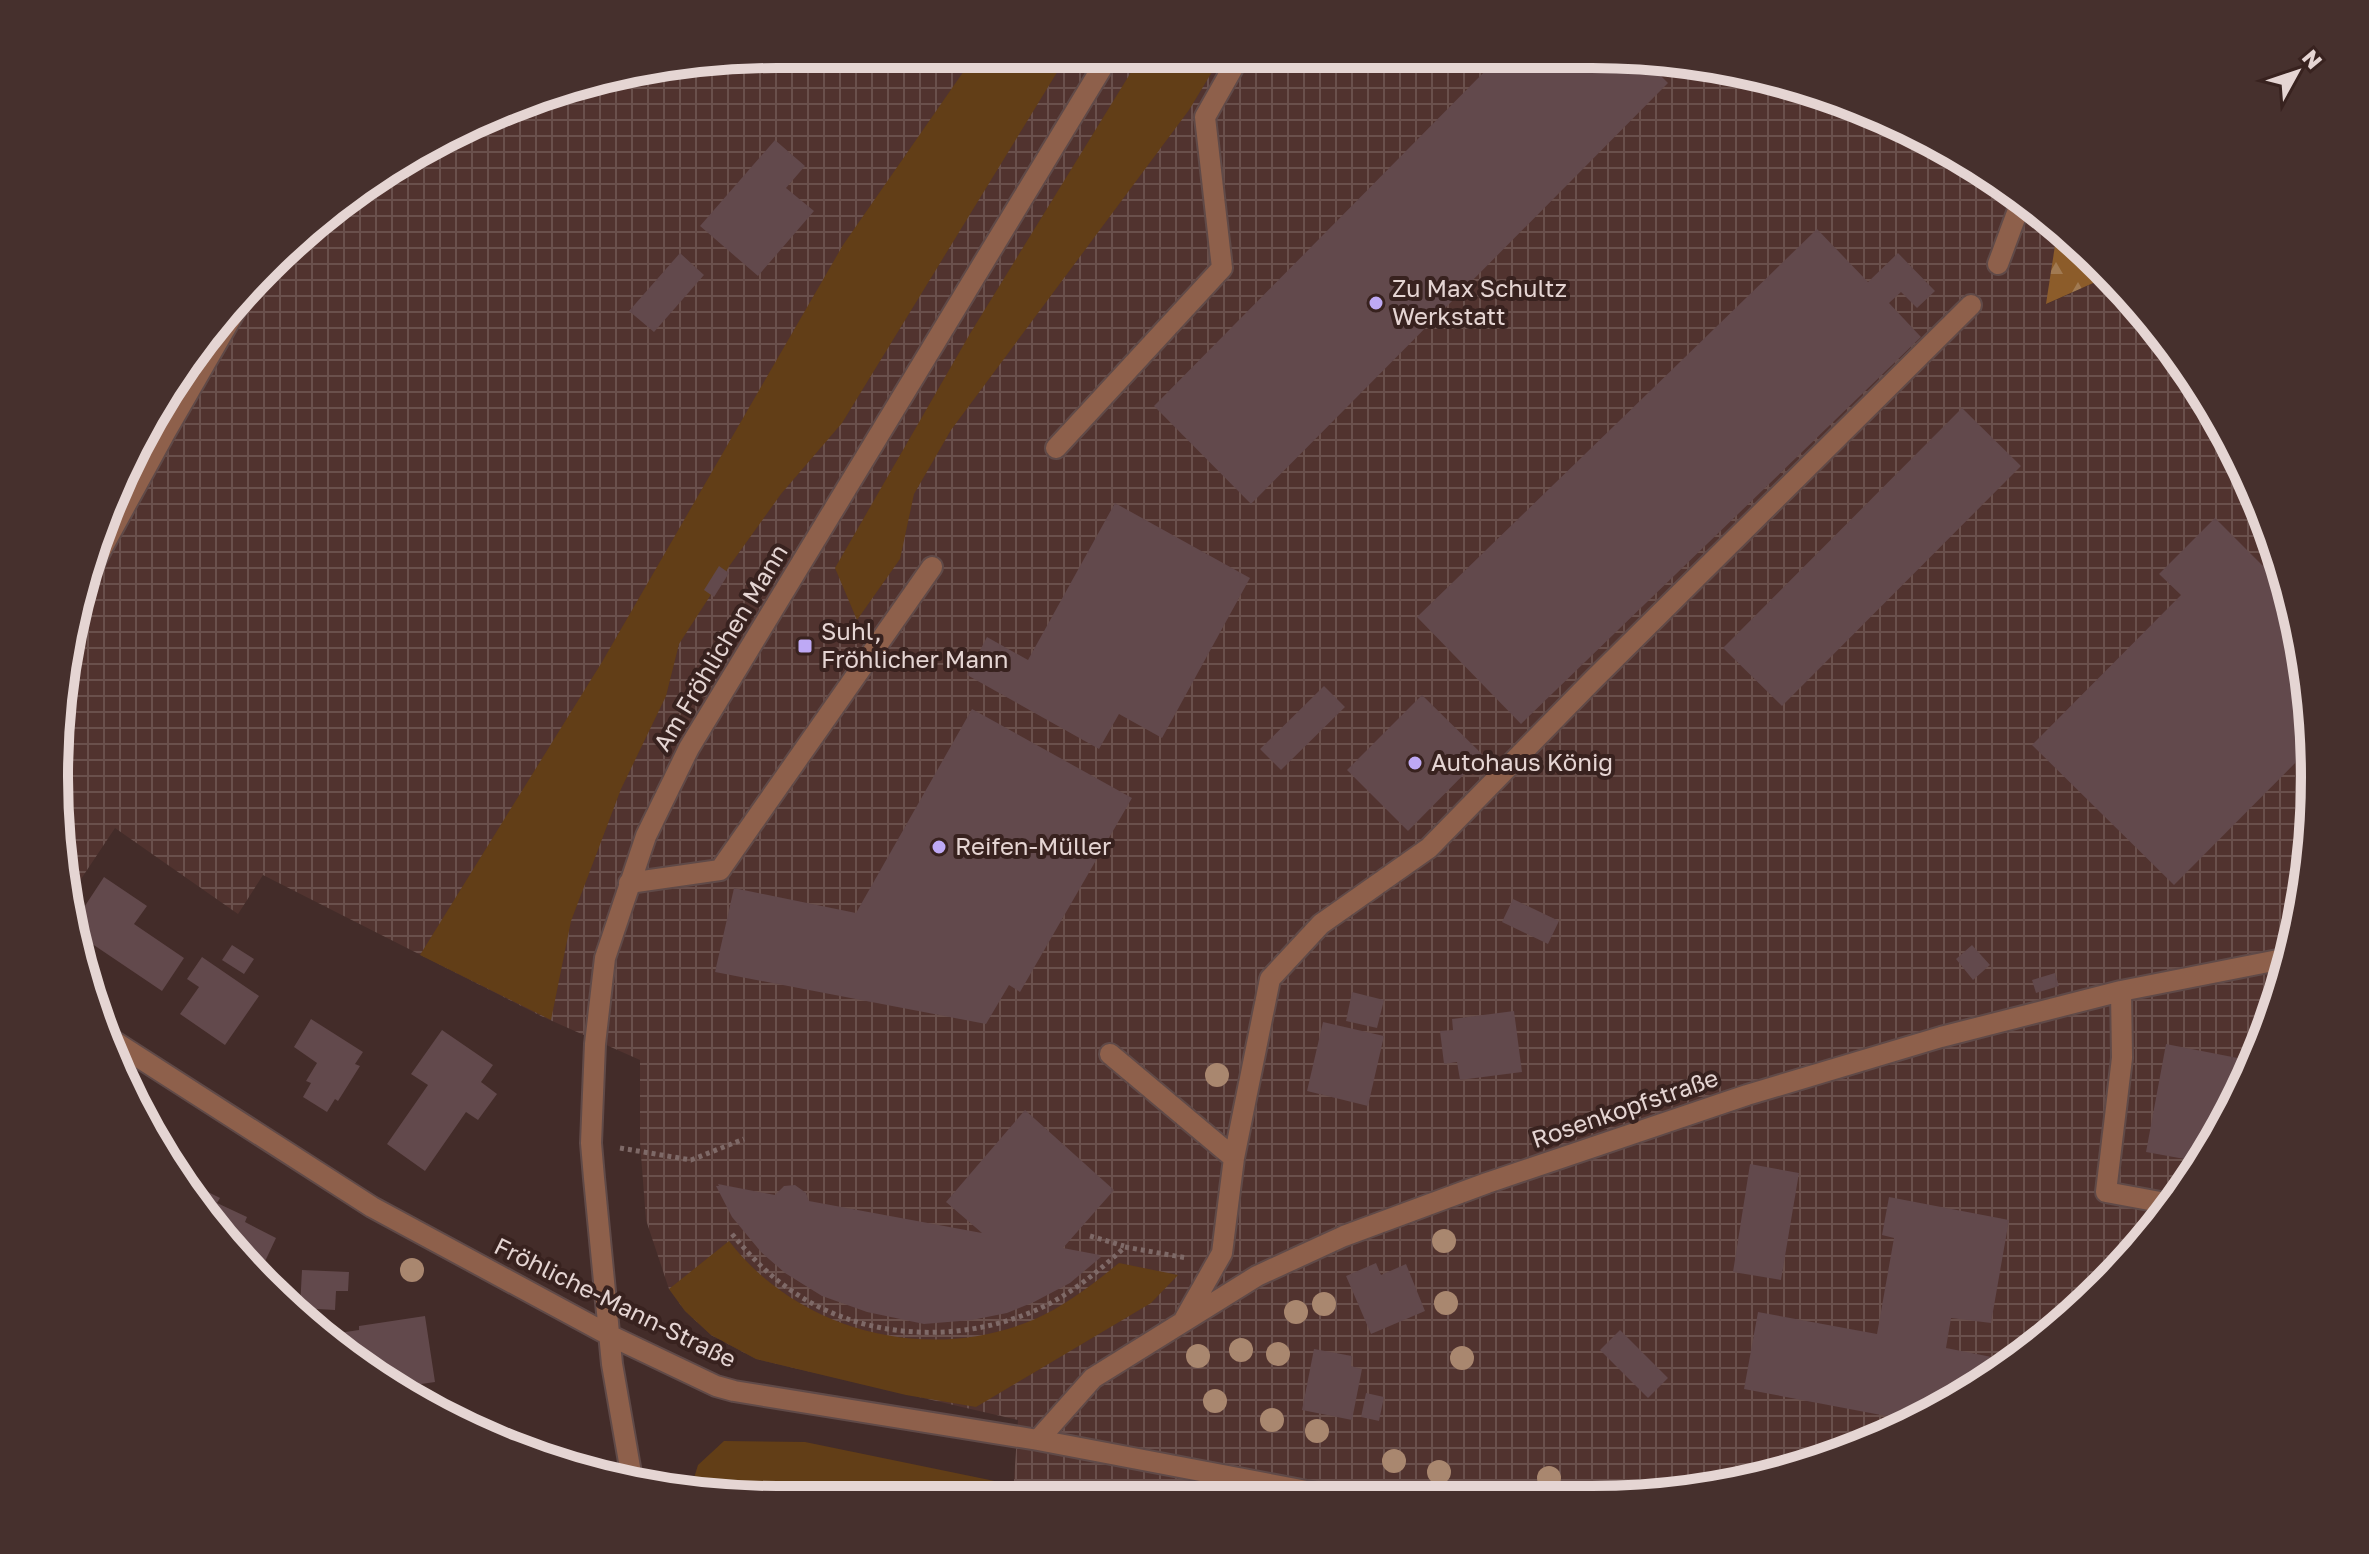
<svg xmlns="http://www.w3.org/2000/svg" width="2369" height="1554" font-family="'Golos Text',sans-serif">
	<style>
		.industrial { fill: url(#industrial-grid) }
		.grass { fill: #623e17 }
		.forest { fill: url(#forest-firs) }
		.building { fill: #62494c }
		.lines { fill: none; stroke-linecap: round; stroke-linejoin: round }
		.minor-casing { stroke: #604a48; stroke-width: 24 }
		.path { stroke: #7e6967; stroke-width: 5; stroke-dasharray: 4 4; stroke-linecap: butt }
		.minor { stroke: #8e604b; stroke-width: 20 }
		.tree { fill: #a9876f }
		.poi-dot { fill: #bea9f5; stroke: #38221f; stroke-width: 3 }
		.labels { text-anchor: middle; stroke-width: 8; stroke-linejoin: round; paint-order: stroke }
		.poi-label { font-size: 24px; fill: #e5d5d3; stroke: #38221f; text-anchor: start }
		.street-label { font-size: 24px; fill: #e5d5d3; stroke: #38221f }
		.rim { fill: none; stroke: #e5d5d3; stroke-width: 10 }
	</style>
	<defs>
		<pattern id="industrial-grid" width="8" height="8" patternUnits="userSpaceOnUse" patternTransform="scale(2)"><rect width="8" height="8" fill="#51332f"/><path d="M0 4h8M4 0v8" fill="none" stroke="#6a504c"/></pattern>
		<pattern id="forest-firs" width="22" height="20" patternUnits="userSpaceOnUse" patternTransform="scale(2)"><rect width="22" height="20" fill="#8c5c2a"/><path d="M5 1l3.5 6h-7zM16 11l3.5 6h-7z" fill="#a17a52"/></pattern>
	</defs>
	<rect width="100%" height="100%" fill="#432c29"/>
	<path class="industrial" d="M777,54L1687,60L1911,128L2058,226L2047,304L2109,276L2166,337L2241,458L2290,590L2313,730L2309,872L2276,1010L2218,1139L2135,1254L2032,1351L1911,1426L1779,1475L1639,1498L1013,1495L1018,1420L756,1359L711,1335L685,1311L669,1289L646,1220L640,1142V1060L541,1016L263,875L238,914L115,828L67,900L56,729L109,501L204,337L375,176L545,92Z"/>
	<path class="grass" d="M975,55L1067,56L842,423L781,494L730,565L679,644L666,696L621,789L571,921L551,1020L420,955L602,662L843,245Z
		M1141,56L1221,57L1189,110L951,430L914,494L900,559L857,620L835,568L971,332Z
		M729,1241C799,1332 927,1364 1033,1320C1065,1306 1092,1285 1119,1263L1178,1275L1151,1303L976,1407L906,1395L756,1359L711,1335L685,1311L669,1289Z
		M724,1441L805,1442L1014,1485L1013,1495H860L834,1489L833,1494H689L698,1465Z"/>
	<path class="forest" d="M2058,226L2069,234L2109,276L2046,304Z"/>
	<path class="building" d="M1481,59L1645,60L1668,83L1251,504L1154,406L1489,67Z
		M775,140L805,166L786,188L814,211L758,276L700,226Z
		M1817,229L1868,282L1898,253L1935,291L1917,308L1901,292L1889,303L1921,337L1521,724L1417,617Z
		M680,253L704,275L654,332L629,311Z
		M1962,408L2021,466L1782,706L1723,648Z
		M1115,503L1250,578L1162,738L1119,714L1099,749L967,675L987,637L1028,660Z
		M2215,518L2291,594L2313,730V745L2174,885L2032,745L2181,595L2159,574Z
		M719,566L729,573L714,597L704,590Z
		M1324,686L1345,707L1281,770L1260,749Z
		M1422,695L1483,755L1408,831L1347,770Z
		M972,709L1132,798L1020,992L1009,985L986,1024L715,972L734,888L856,913Z
		M104,877L147,906L134,924L184,958L162,991L73,931L71,927Z
		M1513,899L1559,921L1548,944L1502,922Z
		M232,945L254,959L244,974L222,960Z
		M1972,945L1990,965L1973,980L1956,959Z
		M202,957L259,996L225,1045L180,1014L199,987L187,979Z
		M2055,973L2059,986L2036,993L2032,980Z
		M1352,992L1384,1000L1377,1028L1346,1021Z
		M1514,1011L1522,1072L1460,1080L1457,1062L1444,1064L1440,1031L1453,1030L1452,1019Z
		M311,1019L363,1052L355,1064L360,1066L338,1101L335,1099L327,1112L303,1097L311,1083L306,1081L317,1063L294,1047Z
		M1323,1022L1384,1036L1368,1106L1307,1091Z
		M442,1030L493,1065L481,1082L497,1094L478,1120L466,1112L425,1171L387,1144L428,1085L411,1074Z
		M2166,1044L2253,1061L2218,1139L2201,1162L2146,1152Z
		M1025,1110L1114,1190L1063,1248L1100,1255L1098,1256L1101,1257L1070,1283L1034,1302L1007,1313L972,1320L924,1324L867,1312L822,1296L785,1273L761,1252L732,1217L716,1186H719L718,1184L775,1195L784,1186L795,1185L806,1193L809,1201L982,1233L946,1202Z
		M1750,1164L1799,1173L1781,1280L1733,1272Z
		M186,1181L220,1198L217,1203L247,1217L245,1222L276,1238L260,1272Z
		M1889,1197L2009,1220L1991,1323L1951,1318L1946,1348L2002,1359L2000,1370L1918,1422L1744,1389L1758,1312L1877,1334L1894,1238L1882,1235Z
		M1376,1263L1381,1275L1406,1264L1425,1311L1371,1334L1346,1276Z
		M302,1270L349,1272L348,1291H336L335,1310L300,1308Z
		M425,1316L435,1382L400,1387L364,1363L363,1358L358,1359L333,1343L332,1334L359,1330V1326Z
		M1620,1330L1668,1378L1648,1398L1600,1350Z
		M1314,1349L1352,1356L1351,1366L1362,1369L1352,1420L1302,1410Z
		M1366,1393L1384,1397L1379,1421L1361,1417Z"/>
	<g class="lines">
		<defs>
			<path id="minor" d="M1998,264L2021,202
				M1056,448L1222,268L1205,117L1239,57
				M95,561L166,431L241,301
				M629,883L720,870L932,567
				M2121,991L2122,1058L2106,1192L2171,1204
				M115,1042L372,1207L609,1335L716,1386L734,1391L1038,1440L1338,1497
				M1110,1054L1234,1158
				M1184,1320L1222,1253L1234,1158L1270,979L1321,924L1429,848L1592,681L1971,305
				M1038,1440L1093,1378L1257,1276L1344,1236L1487,1183L1747,1095L1941,1037L2121,991L2288,958
				M632,1479L612,1364L594,1178L591,1143L595,1044L605,958L646,836L689,748L1109,56"/>
		</defs>
		<use href="#minor" class="minor-casing"/>
		<path class="path" d="M620,1148L691,1160L744,1139
			M732,1234C748,1253 764,1271 785,1286C860,1342 964,1346 1047,1305C1076,1290 1101,1269 1125,1247L1187,1258
			M1090,1236L1124,1246"/>
		<use href="#minor" class="minor"/>
	</g>
	<g class="tree">
		<circle cx="1217" cy="1075" r="12"/>
		<circle cx="1444" cy="1241" r="12"/>
		<circle cx="412" cy="1270" r="12"/>
		<circle cx="1446" cy="1303" r="12"/>
		<circle cx="1324" cy="1304" r="12"/>
		<circle cx="1296" cy="1312" r="12"/>
		<circle cx="1241" cy="1350" r="12"/>
		<circle cx="1278" cy="1354" r="12"/>
		<circle cx="1198" cy="1356" r="12"/>
		<circle cx="1462" cy="1358" r="12"/>
		<circle cx="1215" cy="1401" r="12"/>
		<circle cx="1272" cy="1420" r="12"/>
		<circle cx="1317" cy="1431" r="12"/>
		<circle cx="1394" cy="1461" r="12"/>
		<circle cx="1439" cy="1472" r="12"/>
		<circle cx="1549" cy="1478" r="12"/>
	</g>
	<g class="poi-dot">
		<circle cx="1376" cy="303" r="8"/>
		<rect x="797" y="638" width="16" height="16" rx="4"/>
		<circle cx="1415" cy="763" r="8"/>
		<circle cx="939" cy="847" r="8"/>
	</g>
	<g class="labels">
		<g class="poi-label">
			<text x="1392" y="297">Zu Max Schultz<tspan x="1392" dy="28">Werkstatt</tspan></text>
			<text x="821" y="640">Suhl,<tspan x="821" dy="28">Fröhlicher Mann</tspan></text>
			<text x="1431" y="771">Autohaus König</text>
			<text x="955" y="855">Reifen-Müller</text>
		</g>
		<g class="street-label">
			<text transform="translate(721 648) rotate(-59)" y="8">Am Fröhlichen Mann</text>
			<text transform="translate(1625 1109) rotate(-19)" y="8">Rosenkopfstraße</text>
			<text transform="translate(615 1303) rotate(26)" y="8">Fröhliche-Mann-Straße</text>
		</g>
	</g>
	<path d="M0 0H2369V1554H0ZM777 68H1592A709 709 0 0 1 2301 777V777A709 709 0 0 1 1592 1486H777A709 709 0 0 1 68 777V777A709 709 0 0 1 777 68Z" fill="#46302d" fill-rule="evenodd"/>
	<path class="rim" d="M777 68H1592A709 709 0 0 1 2301 777V777A709 709 0 0 1 1592 1486H777A709 709 0 0 1 68 777V777A709 709 0 0 1 777 68Z"/>
	<g transform="translate(2297 72) rotate(50)" stroke="#38221f" stroke-width="6" paint-order="stroke">
	<path d="M0-6L14 30L0 20L-14 30Z" fill="#e5d5d3"/>
	<text y="-12" font-size="22" font-weight="bold" text-anchor="middle" fill="#e5d5d3">N</text>
	</g>
</svg>
